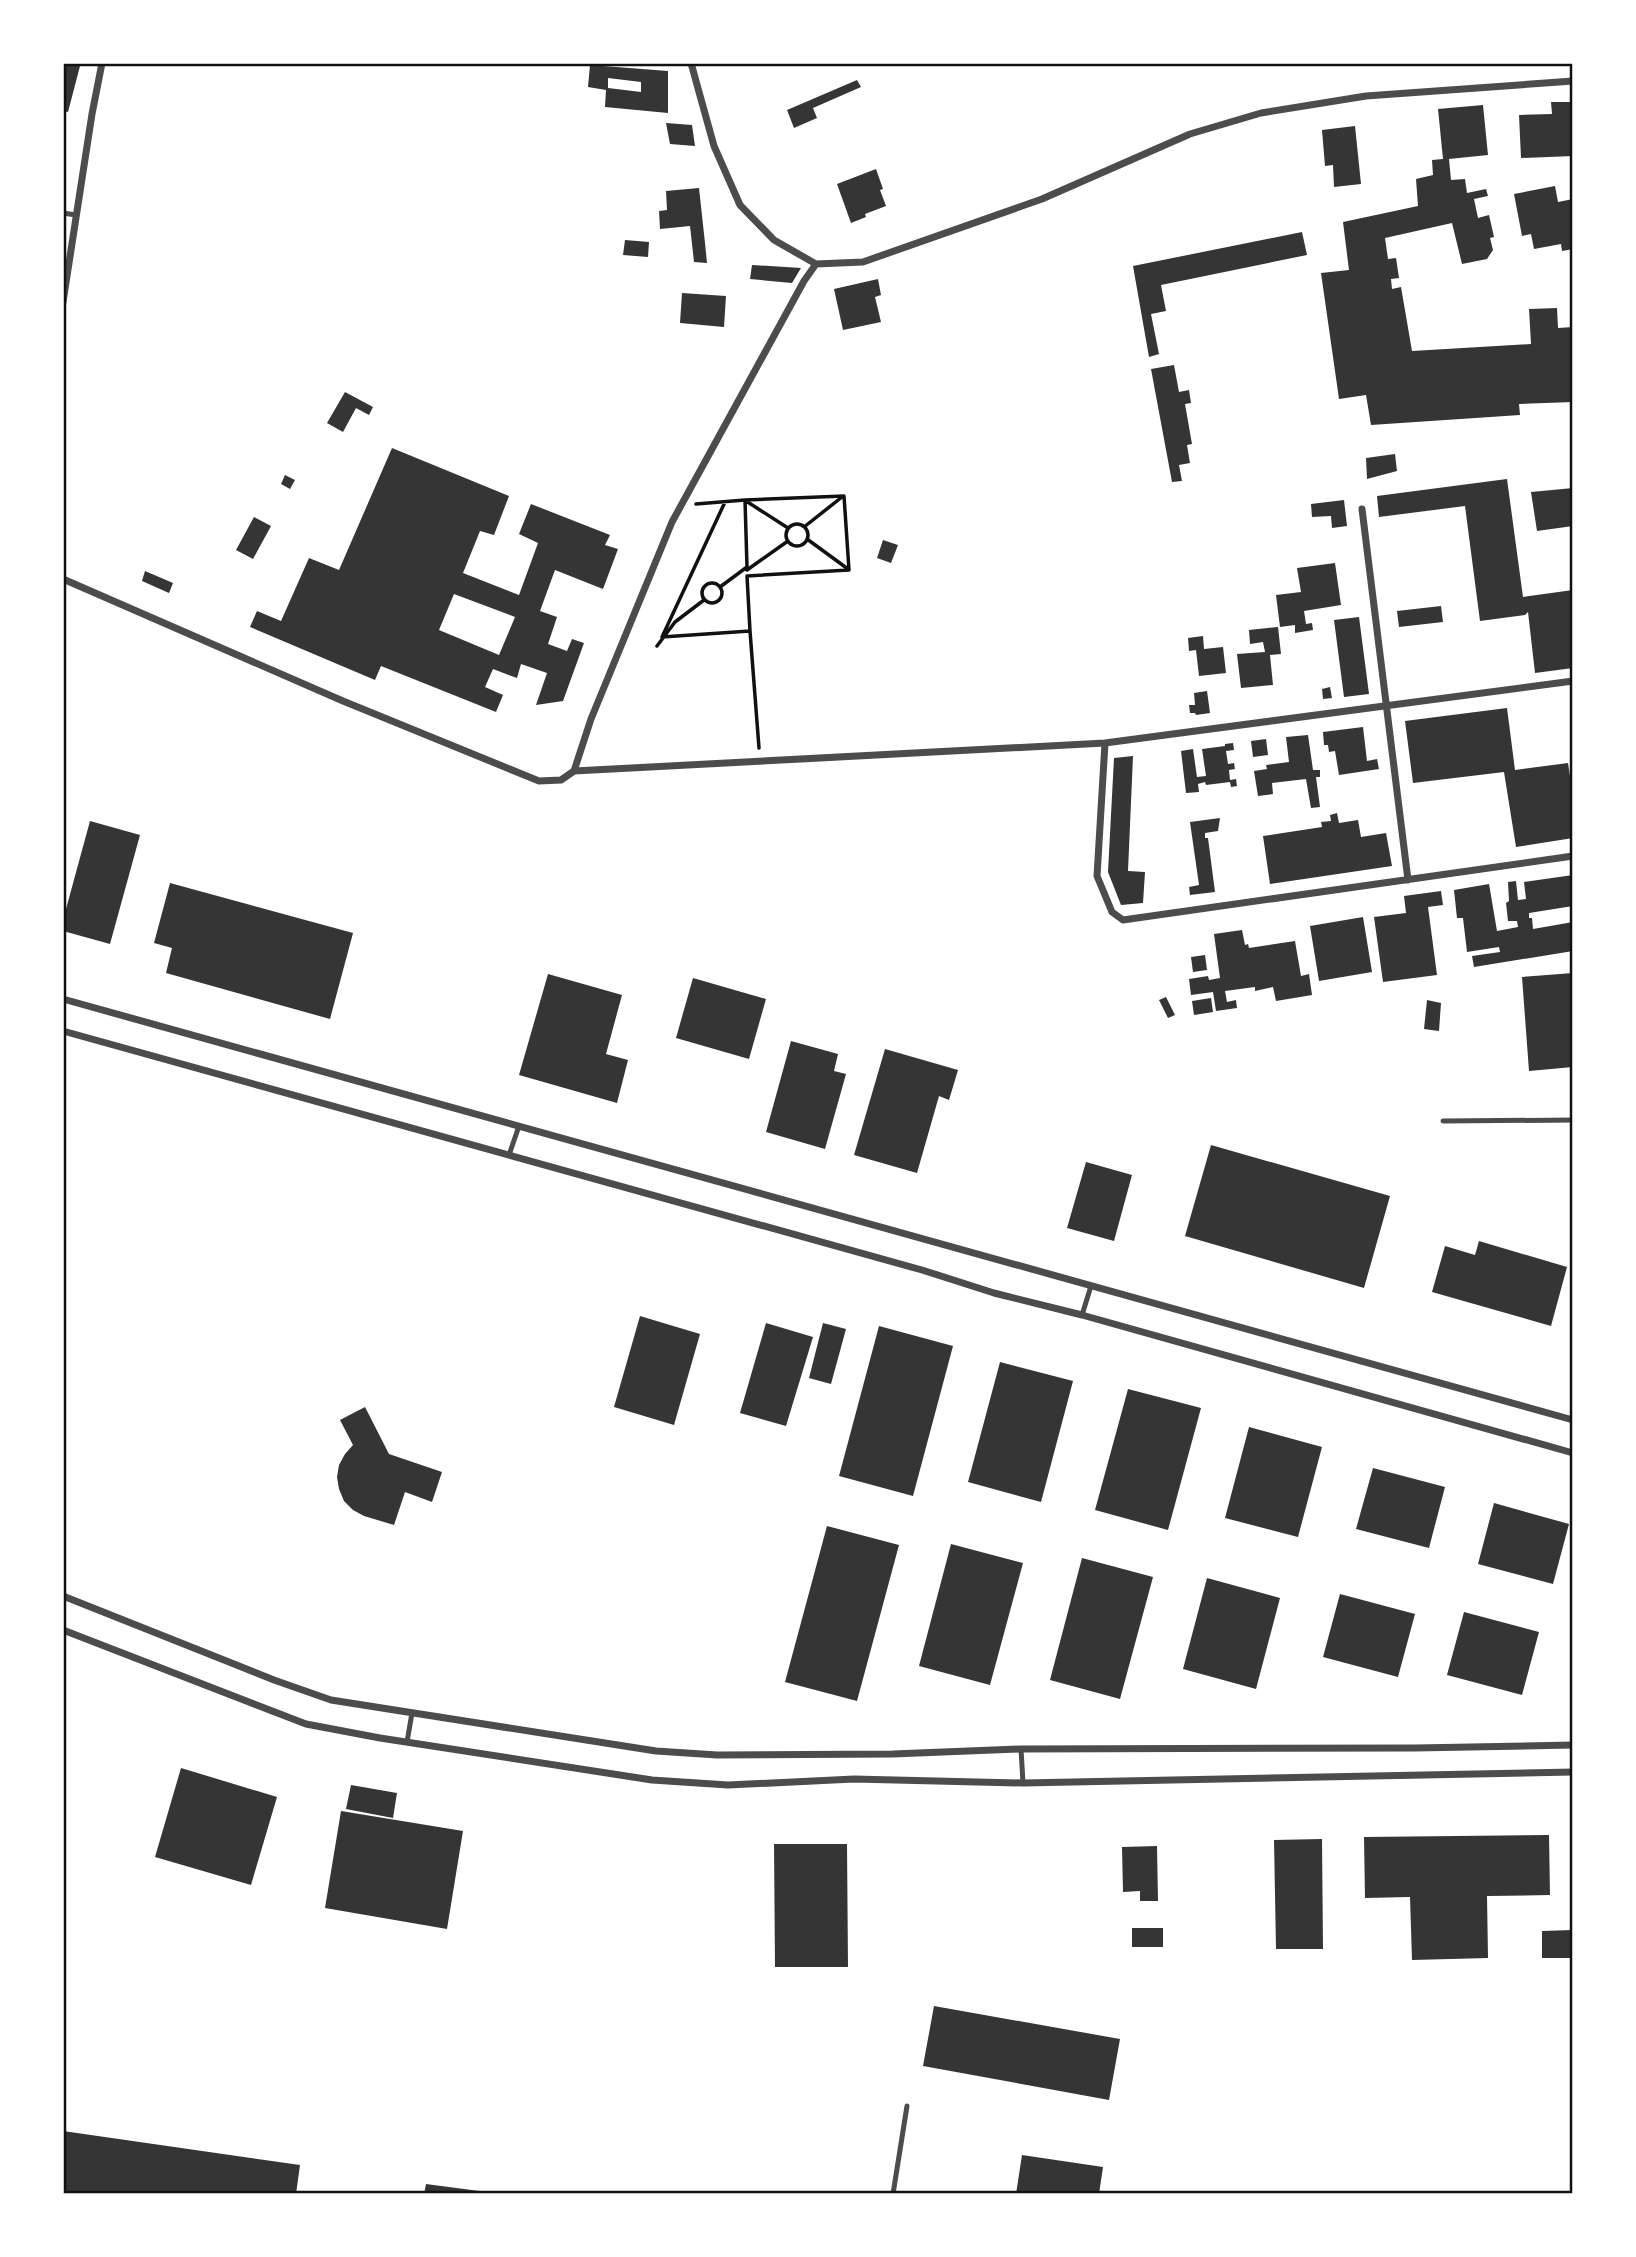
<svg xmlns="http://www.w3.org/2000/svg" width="1636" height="2257" font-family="Quicksand,sans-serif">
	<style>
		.building { fill: #353535; fill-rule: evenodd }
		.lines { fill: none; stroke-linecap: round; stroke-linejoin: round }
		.path { stroke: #111; stroke-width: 3.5 }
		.service { stroke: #4c4c4c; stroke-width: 5 }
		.minor { stroke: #4c4c4c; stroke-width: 7 }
		.neatline { fill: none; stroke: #111; stroke-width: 2.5 }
	</style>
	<rect width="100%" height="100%" fill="#fff"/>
	<path class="building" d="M63,63L80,66L68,112L63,111Z
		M590,65L668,71V113L605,107L606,90L588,87ZM608,78L641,82V92L608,88Z
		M857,80L861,87L813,108L817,118L794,128L787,110Z
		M1551,102H1570V114L1573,113V156L1521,158L1519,115L1552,114Z
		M1483,105L1488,155L1449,159L1451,180L1465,179L1467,193L1486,189L1488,196L1474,199L1478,218L1489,215L1494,237L1490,238L1493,250L1487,259L1462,264L1452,223L1385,238L1388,259L1396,258L1399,278L1391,279L1392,289L1401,287L1412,351L1531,344L1529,309L1557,308L1558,328L1573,327V402L1519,404L1520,415L1371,425L1366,395L1339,399L1321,273L1349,270L1343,222L1418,206L1416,179L1433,175L1432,160L1443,159L1438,109Z
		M666,123L692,125L695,146L670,144Z
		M1355,126L1361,184L1334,187L1333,165L1325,166L1322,130Z
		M876,169L883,189L880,190L886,206L865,214L866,217L851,223L837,184Z
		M1555,186L1558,202L1573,199V249L1562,251L1561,244L1534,249L1531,234L1522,236L1514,194Z
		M699,188L705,243L707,263L694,262L690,226L660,229L659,211L667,210L666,191Z
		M1302,232L1307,255L1161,285L1166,311L1151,314L1159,354L1149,357L1133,266Z
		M625,240L649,242L648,257L623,255Z
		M752,265L801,268L792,283L750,279Z
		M878,279L881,295L875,297L881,322L843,330L834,289Z
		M682,293L726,296L724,327L680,323Z
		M1174,365L1179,392L1189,390L1191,403L1185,404L1192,444L1187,445L1190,463L1179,465L1182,481L1172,482L1151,369Z
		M345,392L373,407L369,415L356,408L343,432L327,423Z
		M392,448L509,496L494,535L480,531L463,573L519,595L538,543L519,534L531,504L610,535L605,545L618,549L603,589L555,570L540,611L557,617L548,644L567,651L572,639L584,643L563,701L536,705L547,673L521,664L517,678L493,669L485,687L503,695L496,712L381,666L375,680L250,627L257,611L281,621L309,558L339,570ZM454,594L515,617L499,655L439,630Z
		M1395,454L1397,471L1367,479L1366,458Z
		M285,475L295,480L290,489L281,484Z
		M1507,479L1523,597L1573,590V668L1535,673L1528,612L1525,615L1480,621L1465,506L1379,517L1377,496Z
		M1573,488V526L1537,531L1531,492Z
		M1344,500L1347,526L1332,528L1331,516L1312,517L1311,504Z
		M254,517L271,526L253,559L236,550Z
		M883,540L898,545L891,563L877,558Z
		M1335,563L1341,605L1304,611L1306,624L1312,623L1313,630L1295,633V625L1280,627L1276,595L1301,592L1297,568Z
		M145,571L173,583L169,593L142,581Z
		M1441,606L1443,622L1399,627L1397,611Z
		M1359,617L1369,694L1344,697L1334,620Z
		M1278,627L1281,654L1270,655L1273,685L1241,688L1237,654L1265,652L1263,642L1250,644L1249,630Z
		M1203,636L1204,649L1223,647L1226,673L1199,676L1196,650L1189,651L1188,638Z
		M1330,687L1332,698L1323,699L1322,689Z
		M1207,691L1210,713L1196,715L1195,713H1190L1189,705H1195L1194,693Z
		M1507,708L1515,770L1568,763L1573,796V838L1516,847L1504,772L1413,783L1405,721Z
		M1363,727L1367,761L1377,759L1379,769L1339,775L1335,751L1329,752L1328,745H1324L1323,732Z
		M1308,735L1313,770H1320V777H1316L1320,807L1311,808L1306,779L1272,783L1273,794L1258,796L1254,771L1267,769L1266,765L1289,762L1286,737Z
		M1266,739L1268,755L1253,757L1251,741Z
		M1233,743L1234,750L1226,751L1228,764L1234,763L1235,769L1229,770L1230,780L1236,779L1237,786L1231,787L1230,782L1206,785L1205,782L1198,784L1199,792L1186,793L1181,751L1193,749L1197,777L1206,776L1202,749L1225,746V744Z
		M1133,756L1128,871L1145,872L1143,903L1121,905L1108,872L1114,758Z
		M1337,813L1339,823L1358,820L1361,837L1386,833L1392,866L1270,884L1263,836L1322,827L1321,822L1331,821L1330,815Z
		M1220,818L1218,831L1205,833V838H1208L1215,892L1190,895L1189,887L1199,885L1190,822Z
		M90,821L140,835L110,944L63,931V920Z
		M1573,875V906L1529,913V918H1532L1533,929L1573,922V951L1474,967L1472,956L1500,952L1499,947L1467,952L1463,918H1457L1454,890L1489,884L1497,931L1518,927L1517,921H1508L1506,903L1509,901L1508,882L1516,881L1518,900L1526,899L1524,882Z
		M170,883L353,933L330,1019L166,973L172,948L154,943Z
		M1441,891L1443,905L1428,907L1437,975L1383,982L1374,917L1406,913L1404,896Z
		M1363,917L1372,972L1319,981L1310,926Z
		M1242,930L1245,945L1248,944L1249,948L1295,941L1301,976L1309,974L1312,995L1276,1001L1273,987L1255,991V987L1225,991L1227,1002L1236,1000L1237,1008L1216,1011L1213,992L1191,995L1189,979L1208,976L1209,980L1220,978L1214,934Z
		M1205,955L1207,970L1193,972L1191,957Z
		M1573,973V1067L1529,1071L1522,977Z
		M548,974L622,995L606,1054L628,1060L617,1103L519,1075Z
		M693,978L766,999L749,1059L676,1038Z
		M1166,997L1175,1015L1168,1018L1159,1000Z
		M1211,998L1213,1012L1194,1015L1192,1001Z
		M1427,1000L1441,1003L1439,1031L1424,1029Z
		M791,1041L838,1054L834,1071L846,1074L825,1149L766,1132Z
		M885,1049L958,1070L949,1100L939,1096L917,1173L854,1155Z
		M1211,1145L1390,1196L1364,1288L1185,1236Z
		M1086,1162L1132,1175L1114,1241L1067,1228Z
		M1479,1241L1567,1267L1551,1326L1432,1292L1445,1246L1475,1255Z
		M640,1316L700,1334L674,1425L614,1407Z
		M766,1323L813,1337L786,1426L740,1413Z
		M823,1323L846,1329L831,1384L809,1378Z
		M879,1326L953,1346L913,1496L839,1476Z
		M1000,1362L1073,1381L1041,1502L968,1482Z
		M1128,1389L1201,1408L1168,1530L1095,1510Z
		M365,1407L389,1454L442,1472L432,1502L405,1492L394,1525L364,1516L353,1510L344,1501L339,1489L337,1477L339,1465L345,1454L353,1445L340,1420Z
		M1249,1427L1322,1447L1298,1537L1225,1518Z
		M1373,1468L1445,1487L1429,1548L1356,1529Z
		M1494,1503L1569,1524L1553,1584L1478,1564Z
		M827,1526L899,1545L857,1701L785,1682Z
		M951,1544L1023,1563L990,1685L919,1666Z
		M1082,1558L1153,1577L1120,1699L1050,1680Z
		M1207,1578L1280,1598L1256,1689L1183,1669Z
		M1340,1594L1415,1614L1398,1677L1323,1657Z
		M1464,1612L1539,1632L1522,1695L1447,1675Z
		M181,1768L277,1797L251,1885L155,1857Z
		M351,1785L397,1793L393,1818L346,1809Z
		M341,1811L463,1831L447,1929L325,1908Z
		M1549,1835L1550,1895L1487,1896L1488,1958L1412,1960L1410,1897L1365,1898L1364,1837Z
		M1322,1839L1323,1949H1276L1274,1840Z
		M774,1844H847L848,1967H775Z
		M1157,1846L1158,1901H1140V1891L1123,1892L1122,1847Z
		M1132,1928H1163V1947H1132Z
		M1572,1930V1958H1542V1931Z
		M934,2006L1120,2039L1109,2100L923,2066Z
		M63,2131L300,2165L296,2194H63Z
		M1022,2155L1103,2167L1099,2194H1016Z
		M426,2184L487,2192L486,2194H424Z"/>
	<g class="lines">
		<path class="path" d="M746,501L788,528
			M725,502L662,637L750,631L747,576L849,570L844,496L745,500
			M696,504L745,500L747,567L720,587
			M786 535a11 11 0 1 1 22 0a11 11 0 1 1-22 0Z
			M804,527L842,497
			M807,539L848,569
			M747,570L788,541
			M702 593a10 10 0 1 1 20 0a10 10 0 1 1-20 0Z
			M750,631L759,748
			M657,646L675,622L704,600"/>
		<path class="service" d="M63,213L76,215
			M1443,1121L1573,1120
			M509,1155L519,1126
			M1082,1315L1091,1286
			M407,1742L412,1713
			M1021,1749L1023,1783
			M893,2194L907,2106"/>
		<path class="minor" d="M691,63L714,146L740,205L774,240L816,264L863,262L1042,199L1190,134L1261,113L1366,96L1573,81
			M63,302L92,114L102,63
			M1362,509L1408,880
			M63,579L343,701L539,781L561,780L574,771L1105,743L1573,681
			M1105,743L1097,876L1112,912L1123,920L1573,856
			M574,771L591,719L672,522L804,281L816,264
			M63,999L1573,1420
			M63,1031L922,1270L994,1293L1082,1315L1573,1453
			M63,1596L274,1680L331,1700L656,1751L717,1755L893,1754L1021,1749L1415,1748L1573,1745
			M63,1630L306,1724L380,1738L652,1780L728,1785L854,1779L1023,1783L1573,1772"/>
	</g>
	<rect width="1636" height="2257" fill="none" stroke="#ffffff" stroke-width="130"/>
	<rect x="65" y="65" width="1506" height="2127" class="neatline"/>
</svg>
